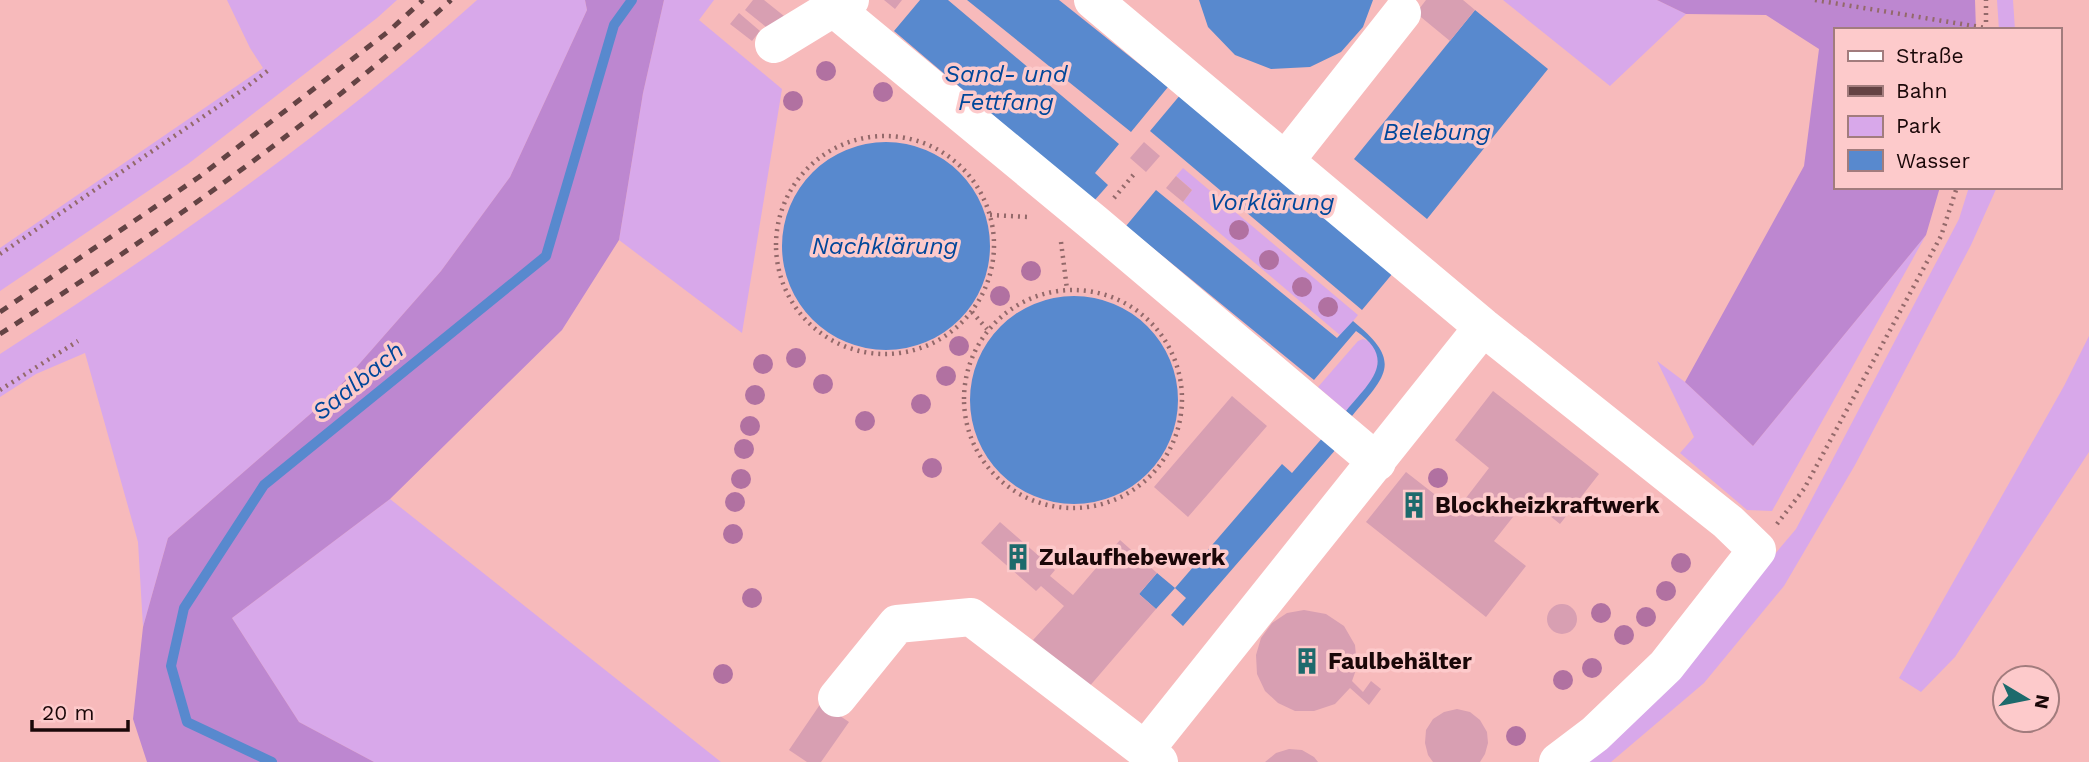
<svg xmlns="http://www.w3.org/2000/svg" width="2089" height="762" font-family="'Work Sans',sans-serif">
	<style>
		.green { fill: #d8a8ea }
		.forest { fill: #bd87d0 }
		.water { fill: #5889ce }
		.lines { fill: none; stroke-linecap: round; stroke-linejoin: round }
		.stream { stroke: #5889ce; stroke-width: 10 }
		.building { fill: #d89fb2 }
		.path { stroke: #93696a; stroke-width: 4.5; stroke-dasharray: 2 5; stroke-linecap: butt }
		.minor { stroke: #fff; stroke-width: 38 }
		.rail { stroke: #644344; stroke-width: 5; stroke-dasharray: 9 9; stroke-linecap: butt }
		.tree { fill: #b171a1 }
		.labels { text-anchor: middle; stroke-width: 7; stroke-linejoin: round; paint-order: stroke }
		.poi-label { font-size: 23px; font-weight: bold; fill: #1a0708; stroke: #fdcacb; text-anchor: start }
		.water-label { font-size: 24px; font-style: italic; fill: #00479a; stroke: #fdcacb }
	</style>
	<rect width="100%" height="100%" fill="#f7babb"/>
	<path class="green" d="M227,0H397L377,18L188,164L0,291V248L263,68L250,48Z
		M477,0H585L587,10L510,177L441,271L331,396L168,538L143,627L138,542L85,353L36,374L0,397V354C166,247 330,132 477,0Z
		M664,0H714L699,20L782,89L742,333L619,240L643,93Z
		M1503,0H1657L1686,14L1610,86Z
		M1997,0H2013L2015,30H1999Z
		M1183,168L1358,315L1341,336L1183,202L1192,190L1176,176Z
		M1969,187H1997L1971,245L1855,465L1784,586L1704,683L1611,762H1577L1753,580L1796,529L1959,219Z
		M1926,235L1772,511L1747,510L1680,453L1694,437L1657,361L1685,382L1753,446Z
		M2089,336V452L1955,657L1921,692L1899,678L2064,386Z
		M1363,339C1369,341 1371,343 1375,349C1387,372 1359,395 1346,411L1318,387L1358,341Z
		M390,499L721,762H374L299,722L232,618Z"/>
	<path class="forest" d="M585,0H664L643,93L619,240L562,330L390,499L232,618L299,722L374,762H147L133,719L143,627L168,538L331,396L441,271L510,177L587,10Z
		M1657,0H1975L1976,30H1835V187H1940L1926,235L1753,446L1685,382L1804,166L1819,49L1766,15L1686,14Z"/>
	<path class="water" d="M920,0H948L1119,144L1095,173L1108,185L1094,201L894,31Z
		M967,0H1059L1168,87L1131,132Z
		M1199,0H1373L1363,27L1341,52L1310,67L1271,69L1235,55L1208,27Z
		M1475,10L1548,69L1427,219L1354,159Z
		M1181,94L1393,273L1362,310L1150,131Z
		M782 246a104 104 0 1 1 208 0a104 104 0 1 1-208 0Z
		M1156,190L1337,338L1353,321C1403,362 1387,374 1352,416L1346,411C1370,382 1398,360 1356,331L1314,380L1126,226Z
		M970 400a104 104 0 1 1 208 0a104 104 0 1 1-208 0Z
		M1324,436L1337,448L1183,626L1171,615L1186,598L1175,588L1156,609L1139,594L1157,573L1175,588L1282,464L1292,473Z"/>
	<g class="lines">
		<path class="stream" d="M272,762L187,722L171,666L184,608L264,485L546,256L614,25L632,0"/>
	</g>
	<path class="building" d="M753,0H764L784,16L771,31L745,10Z
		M884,0H902L895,9Z
		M1426,0H1463L1475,10L1450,41L1416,13Z
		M739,13L760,31L752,41L730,24Z
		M1144,142L1160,156L1146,172L1130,158Z
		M1176,176L1192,190L1183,202L1166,188Z
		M1493,391L1599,474L1560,524L1528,498L1494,541L1526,566L1486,617L1366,522L1406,472L1456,511L1489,468L1455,440Z
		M1232,396L1267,426L1188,517L1154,487Z
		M1000,522L1055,570L1050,576L1073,595L1120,540L1157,573L1139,594L1156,609L1088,688L1033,640L1064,606L1041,586L1036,591L981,543Z
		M1547 619a15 15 0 1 1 30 0a15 15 0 1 1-30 0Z
		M1304,610L1326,614L1344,626L1355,645L1357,667L1352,681L1363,692L1371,681L1381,689L1369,705L1350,688L1335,704L1314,711H1295L1278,703L1265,691L1257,674L1256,655L1261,638L1272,623L1287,613Z
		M821,703L849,722L821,762H807L789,750Z
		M1457,709L1470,712L1480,720L1487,732L1488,743L1485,754L1480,762H1433L1428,755L1425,743L1426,730L1433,719L1444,712Z
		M1289,749L1302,750L1314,757L1318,762H1265L1276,753Z"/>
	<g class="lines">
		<path class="path" d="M1815,0L1986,28
			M1986,29V0
			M776 245a109 109 0 1 1 218 0a109 109 0 1 1-218 0Z
			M1114,198L1135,173
			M990,215L1029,217
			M1061,242L1067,289
			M0,254L241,91L270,69
			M964 399a109 109 0 1 1 218 0a109 109 0 1 1-218 0Z
			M972,312L987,329
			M0,390L78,341
			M1777,524L1804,489L1941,236L1957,187"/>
		<path class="minor" d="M850,0L840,13L1094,223L1377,462
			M1093,0L1483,327L1728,522L1757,550L1666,666L1595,734L1558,762
			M774,44L833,8
			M1285,161L1402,13
			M837,698L897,624L971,617L1145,750
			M1159,762L1145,750L1483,327"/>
		<path class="rail" d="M0,312L199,177L389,31L423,0
			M0,334C155,235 314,124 451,0"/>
	</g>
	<g class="tree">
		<circle cx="826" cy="71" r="10"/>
		<circle cx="883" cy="92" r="10"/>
		<circle cx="793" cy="101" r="10"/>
		<circle cx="1239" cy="230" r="10"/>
		<circle cx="1269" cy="260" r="10"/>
		<circle cx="1031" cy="271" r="10"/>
		<circle cx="1302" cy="287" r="10"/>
		<circle cx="1000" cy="296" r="10"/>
		<circle cx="1328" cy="307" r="10"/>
		<circle cx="959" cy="346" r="10"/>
		<circle cx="796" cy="358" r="10"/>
		<circle cx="763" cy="364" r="10"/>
		<circle cx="946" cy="376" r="10"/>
		<circle cx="823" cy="384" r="10"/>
		<circle cx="755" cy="395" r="10"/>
		<circle cx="921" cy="404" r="10"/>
		<circle cx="865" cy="421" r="10"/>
		<circle cx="750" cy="426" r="10"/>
		<circle cx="744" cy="449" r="10"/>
		<circle cx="932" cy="468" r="10"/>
		<circle cx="1438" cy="478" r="10"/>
		<circle cx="741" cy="479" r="10"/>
		<circle cx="735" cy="502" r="10"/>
		<circle cx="733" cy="534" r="10"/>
		<circle cx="1681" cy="563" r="10"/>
		<circle cx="1666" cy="591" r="10"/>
		<circle cx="752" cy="598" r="10"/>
		<circle cx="1601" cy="613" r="10"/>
		<circle cx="1646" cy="617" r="10"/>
		<circle cx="1624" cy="635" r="10"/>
		<circle cx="1592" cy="668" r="10"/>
		<circle cx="723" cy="674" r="10"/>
		<circle cx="1563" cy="680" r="10"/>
		<circle cx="1516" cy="736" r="10"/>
	</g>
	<defs>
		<symbol id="building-bare" viewBox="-9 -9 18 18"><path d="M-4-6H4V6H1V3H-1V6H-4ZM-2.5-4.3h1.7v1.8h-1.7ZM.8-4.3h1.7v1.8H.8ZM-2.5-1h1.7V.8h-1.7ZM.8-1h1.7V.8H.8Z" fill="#1d6a6c" stroke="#fdcacb" stroke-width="2.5" paint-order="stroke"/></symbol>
	</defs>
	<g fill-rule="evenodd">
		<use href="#building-bare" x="1395" y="486" width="38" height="38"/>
		<use href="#building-bare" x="999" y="538" width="38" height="38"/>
		<use href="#building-bare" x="1288" y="642" width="38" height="38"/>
	</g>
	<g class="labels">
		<g class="poi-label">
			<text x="1435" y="513">Blockheizkraftwerk</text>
			<text x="1039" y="565">Zulaufhebewerk</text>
			<text x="1328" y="669">Faulbehälter</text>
		</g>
		<g class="water-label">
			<text x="1006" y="82">Sand- und<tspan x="1006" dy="28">Fettfang</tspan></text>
			<text x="1437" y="140">Belebung</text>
			<text x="1272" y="210">Vorklärung</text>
			<text x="885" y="254">Nachklärung</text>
			<text transform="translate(358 381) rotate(-39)" y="8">Saalbach</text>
		</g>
	</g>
	<rect x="1834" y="28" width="228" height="161" fill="#fdcacb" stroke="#a27c7d" stroke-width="2"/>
	<rect x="1848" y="51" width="35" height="10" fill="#ffffff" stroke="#a27c7d" stroke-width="2"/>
	<text x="1896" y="63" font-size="21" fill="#1a0708">Straße</text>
	<rect x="1848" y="86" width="35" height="10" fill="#644344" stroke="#a27c7d" stroke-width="2"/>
	<text x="1896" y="98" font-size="21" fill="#1a0708">Bahn</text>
	<rect x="1848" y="116" width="35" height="21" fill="#d8a8ea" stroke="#a27c7d" stroke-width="2"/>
	<text x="1896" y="133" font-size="21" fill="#1a0708">Park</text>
	<rect x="1848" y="150" width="35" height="21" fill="#5889ce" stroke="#a27c7d" stroke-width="2"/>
	<text x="1896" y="168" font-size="21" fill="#1a0708">Wasser</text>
	<g transform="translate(2026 699) rotate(100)"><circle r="33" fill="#fdcacb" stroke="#a27c7d" stroke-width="2"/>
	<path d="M0-5L12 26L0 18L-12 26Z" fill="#1d6a6c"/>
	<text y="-10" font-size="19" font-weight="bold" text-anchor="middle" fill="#1a0708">N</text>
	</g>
	<path d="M32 720v10h96v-10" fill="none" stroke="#1a0708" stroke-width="3.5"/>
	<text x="42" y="720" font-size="21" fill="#1a0708" stroke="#fdcacb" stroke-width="5" paint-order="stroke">20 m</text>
</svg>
